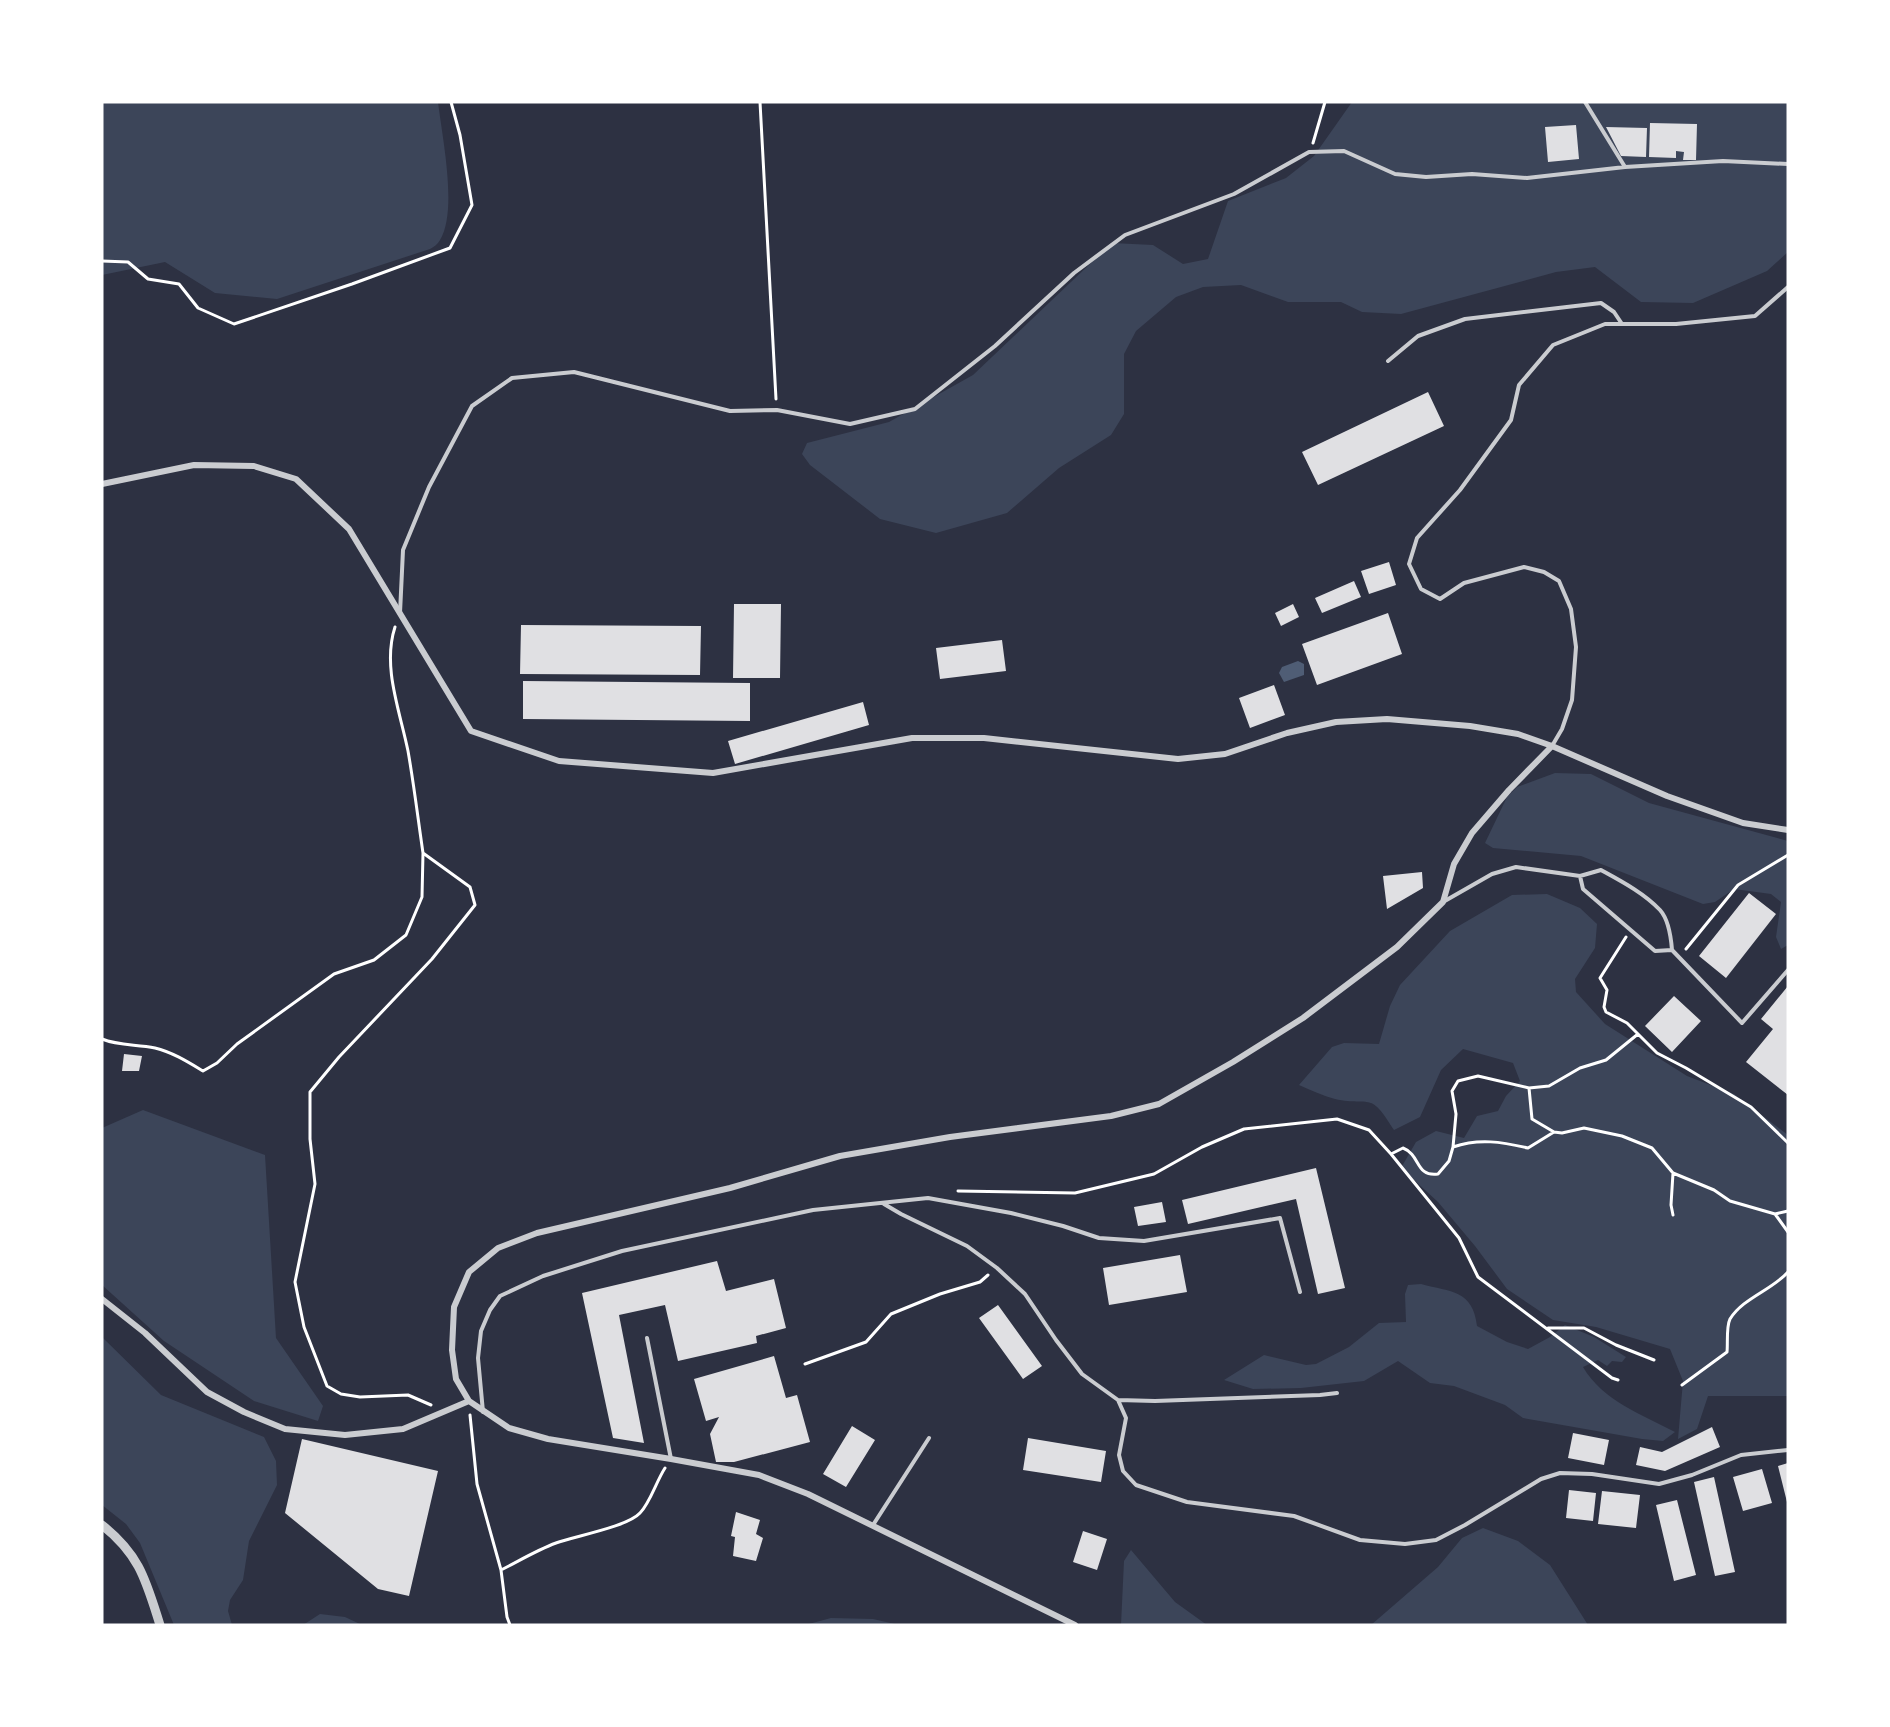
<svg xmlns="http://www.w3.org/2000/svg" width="1890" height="1727" font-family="Arial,sans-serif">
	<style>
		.green { fill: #3c4559 }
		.water { fill: #4f5d75 }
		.building { fill: #e0e0e3 }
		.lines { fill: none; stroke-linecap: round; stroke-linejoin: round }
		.path { stroke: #fff; stroke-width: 3 }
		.service { stroke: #caccd0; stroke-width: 4 }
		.minor { stroke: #caccd0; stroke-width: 6 }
		.tertiary { stroke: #caccd0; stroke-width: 9 }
	</style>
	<rect width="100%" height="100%" fill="#2d3142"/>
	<path class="green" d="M102,102H438C442,136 458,211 440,240C438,244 434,247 430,249L277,299L215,293L165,262L102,275Z
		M1352,102H1788V252L1767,271L1693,303L1641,302L1595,267L1556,272L1401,314L1362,312L1341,302H1288L1241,285L1203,287L1176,297L1136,331L1124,354V414L1111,435L1059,468L1007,513L936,533L880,519L810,465L802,454L807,443L889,422L973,375L1112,243L1153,245L1183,264L1208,259L1228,201L1286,178L1314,156Z
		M1555,773L1591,774L1649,803L1788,841V945L1781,949L1776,937L1781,902L1771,894L1734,889L1715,902L1703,904L1581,856L1493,848L1485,843L1507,797L1517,787Z
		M1547,894L1580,908L1597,924L1595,948L1575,979L1576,992L1605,1024L1687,1076L1734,1094L1788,1135V1396H1708L1697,1429L1678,1439L1683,1381L1670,1349L1596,1327L1553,1320L1507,1289L1475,1246L1438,1202L1401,1168L1416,1142L1436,1131L1464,1138L1477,1116L1498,1111L1506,1096L1520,1081L1513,1063L1463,1049L1441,1070L1420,1117L1394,1130C1369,1090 1373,1107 1335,1099C1323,1096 1311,1090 1299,1085L1332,1047L1344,1043L1379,1044L1390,1006L1400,985L1450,931L1512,895Z
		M143,1110L265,1155L276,1338L323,1406L318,1421L254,1401L164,1341L102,1285V1128Z
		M1421,1284C1451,1292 1473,1290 1477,1326L1507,1342L1528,1349L1550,1337L1565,1325L1594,1337L1626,1357L1622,1362L1612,1361L1607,1366L1598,1360L1583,1367C1603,1401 1641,1414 1675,1432L1663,1441L1642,1439L1523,1418L1505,1405L1454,1386L1430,1383L1398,1361L1364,1381L1301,1388L1253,1389L1224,1380L1264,1355L1306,1365L1316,1364L1349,1347L1379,1323L1406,1322L1405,1294L1408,1285Z
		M102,1337L161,1395L264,1437L276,1461L277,1485L249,1541L243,1580L230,1600L228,1611L232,1625H174L140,1543L126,1524L102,1505Z
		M1483,1528L1518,1541L1550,1565L1588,1625H1371L1438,1567L1462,1538Z
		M1131,1550L1175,1602L1207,1625H1121L1124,1561Z
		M320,1614L345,1617L362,1625H303Z
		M831,1618L873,1619L899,1625H805Z"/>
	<path class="water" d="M1298,661L1304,664V675L1284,682L1279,673L1282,667Z"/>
	<path class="building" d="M1650,123L1697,124L1696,160H1683L1684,152L1676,151V158L1649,157Z
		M1576,125L1579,159L1548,162L1545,127Z
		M1606,127L1647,128L1646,157L1621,156Z
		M1428,392L1444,426L1318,485L1302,452Z
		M1389,562L1396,585L1369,594L1361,571Z
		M1354,581L1361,597L1322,613L1315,598Z
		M734,604H781L780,678H733Z
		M1293,604L1299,617L1281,626L1275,613Z
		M1388,613L1402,654L1317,685L1302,644Z
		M521,625L701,626L700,675L520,674Z
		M1002,640L1006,671L940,679L936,648Z
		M523,681L750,683V721L523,719Z
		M1274,685L1285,715L1250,728L1239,698Z
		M863,702L869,725L735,764L728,741Z
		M1422,872L1423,888L1387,909L1383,876Z
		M1749,893L1776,914L1726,978L1699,956Z
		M1788,986V1095L1746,1062L1773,1029L1761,1019Z
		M1674,996L1701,1021L1672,1052L1645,1026Z
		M124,1054L142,1056L139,1071H122Z
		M1316,1168L1345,1288L1318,1294L1296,1199L1188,1224L1182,1200Z
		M1162,1202L1166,1222L1138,1226L1134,1207Z
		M1180,1255L1187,1292L1109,1305L1103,1268Z
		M717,1261L726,1291L774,1279L786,1328L756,1336L757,1343L678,1361L665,1305L619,1315L644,1443L613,1438L582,1293Z
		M998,1305L1042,1366L1023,1379L979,1318Z
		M774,1356L786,1398L797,1395L810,1442L734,1462H716L710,1434L719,1417L706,1421L694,1379Z
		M852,1426L875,1440L846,1487L823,1474Z
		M1712,1427L1720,1447L1665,1471L1636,1465L1640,1447L1662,1452Z
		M1573,1433L1609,1440L1604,1465L1568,1458Z
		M1028,1438L1106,1451L1101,1482L1023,1470Z
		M302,1439L438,1471L409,1596L378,1589L285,1513Z
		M1788,1463V1502H1787L1778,1466Z
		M1762,1469L1772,1503L1743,1511L1733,1477Z
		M1714,1477L1735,1572L1715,1576L1694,1482Z
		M1569,1490L1596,1493L1593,1521L1566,1518Z
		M1602,1491L1640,1495L1636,1528L1598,1524Z
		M1677,1500L1696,1575L1674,1581L1656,1505Z
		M736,1512L760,1520L756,1534L763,1538L756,1561L733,1556L735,1537L731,1536Z
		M1083,1531L1107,1539L1097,1570L1073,1562Z"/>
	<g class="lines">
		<path class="path" d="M760,102L776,399
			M1313,143L1325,102
			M102,261L128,262L148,279L179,284L198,308L234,324L352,284L450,248L472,205L460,135L451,102
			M395,627C382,667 400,711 408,751C414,785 418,819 423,853L470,887L475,905L432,959L339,1057L310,1092V1139L315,1184L295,1282L304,1327L327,1386L341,1394L360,1397L408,1395L431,1405
			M1626,937L1600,978L1607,990L1604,1007L1606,1012L1627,1023L1657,1053L1686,1068L1751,1107L1788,1143
			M1686,949L1738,885L1788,855
			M102,1039C119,1046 137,1044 155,1048C172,1052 188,1062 203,1071L217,1063L237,1044L334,974L374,960L406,935L422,897L423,853
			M1529,1088L1549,1086L1580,1068L1606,1060L1638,1034
			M1453,1147L1456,1114L1452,1091L1458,1081L1478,1076L1529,1088L1532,1119L1554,1132
			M1391,1154L1403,1148C1421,1155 1415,1177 1438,1174L1449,1161L1453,1147C1479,1138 1502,1142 1528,1148L1554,1132L1562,1133L1584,1128L1622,1136L1652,1148L1673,1173L1714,1190L1730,1201L1775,1214L1788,1232
			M958,1191L1075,1193L1154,1174L1202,1147L1244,1129L1337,1119L1369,1130L1391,1154L1459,1238L1478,1277L1612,1378L1618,1380
			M1775,1214L1788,1211
			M1673,1215L1671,1205L1673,1173
			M1548,1328H1584L1616,1345L1654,1360
			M805,1364L866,1342L891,1314L940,1294L980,1282L988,1275
			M1682,1385L1727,1352C1728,1343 1726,1327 1730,1319C1743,1298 1772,1290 1788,1272
			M470,1415L477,1484L501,1570L507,1617L510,1625
			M501,1570C519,1561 537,1550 556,1543C575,1536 627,1527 640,1513C650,1503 656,1482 665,1468"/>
		<path class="service" d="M1585,102L1625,167
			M1388,361L1418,336L1465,319L1601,303L1614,312L1622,324
			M400,613L403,550L429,487L472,406L512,378L574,372L730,411L777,410L850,424L915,409L995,346L1074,273L1125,235L1234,194L1309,152L1344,151L1395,174L1426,177L1472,174L1527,178L1625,167L1723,161L1788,164
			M1552,746L1562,729L1572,700L1576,647L1571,609L1559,581L1544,572L1524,567L1464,583L1440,599L1421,589L1409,564L1417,538L1460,490L1511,420L1519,385L1553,345L1605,324H1676L1755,316L1788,287
			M1443,902L1492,874L1516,867L1580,876L1601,870C1621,881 1644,893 1660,910C1669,920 1671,937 1672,950L1655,951L1583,889L1580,876
			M1672,950L1742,1023L1788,970
			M884,1204L901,1214L967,1246L997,1268L1025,1294L1056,1340L1082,1374L1118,1400L1155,1401L1320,1395L1337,1393
			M647,1338L671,1459
			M1118,1400L1126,1418L1119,1455L1123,1471L1136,1485L1187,1502L1294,1516L1360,1540L1405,1544L1436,1540L1465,1525L1541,1479L1560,1473L1592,1474L1659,1484L1692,1475L1741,1455L1788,1450
			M483,1412L478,1358L481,1331L490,1310L500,1296L543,1276L622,1251L813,1210L928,1198L1011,1213L1063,1226L1099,1238L1144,1241L1280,1218L1300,1292
			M873,1525L929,1438"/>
		<path class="minor" d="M102,484L194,465L254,466L296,479L349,529L471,731L559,761L713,773L912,738H984L1178,759L1225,754L1287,733L1336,722L1387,719L1470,726L1518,734L1552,746L1667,796L1743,823L1788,830
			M102,1299L145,1333L207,1392L244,1412L285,1429L345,1435L403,1429L469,1401
			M1075,1625L808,1494L759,1475L671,1459L548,1439L509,1428L469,1401L456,1379L452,1350L454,1307L469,1272L498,1248L537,1233L730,1188L840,1156L950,1137L1111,1116L1159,1104L1233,1062L1303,1018L1397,947L1443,902L1454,864L1472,833L1509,790L1552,746"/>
		<path class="tertiary" d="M102,1525C140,1555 146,1581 160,1625"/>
	</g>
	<rect width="1890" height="1727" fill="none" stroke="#ffffff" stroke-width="207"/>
</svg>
